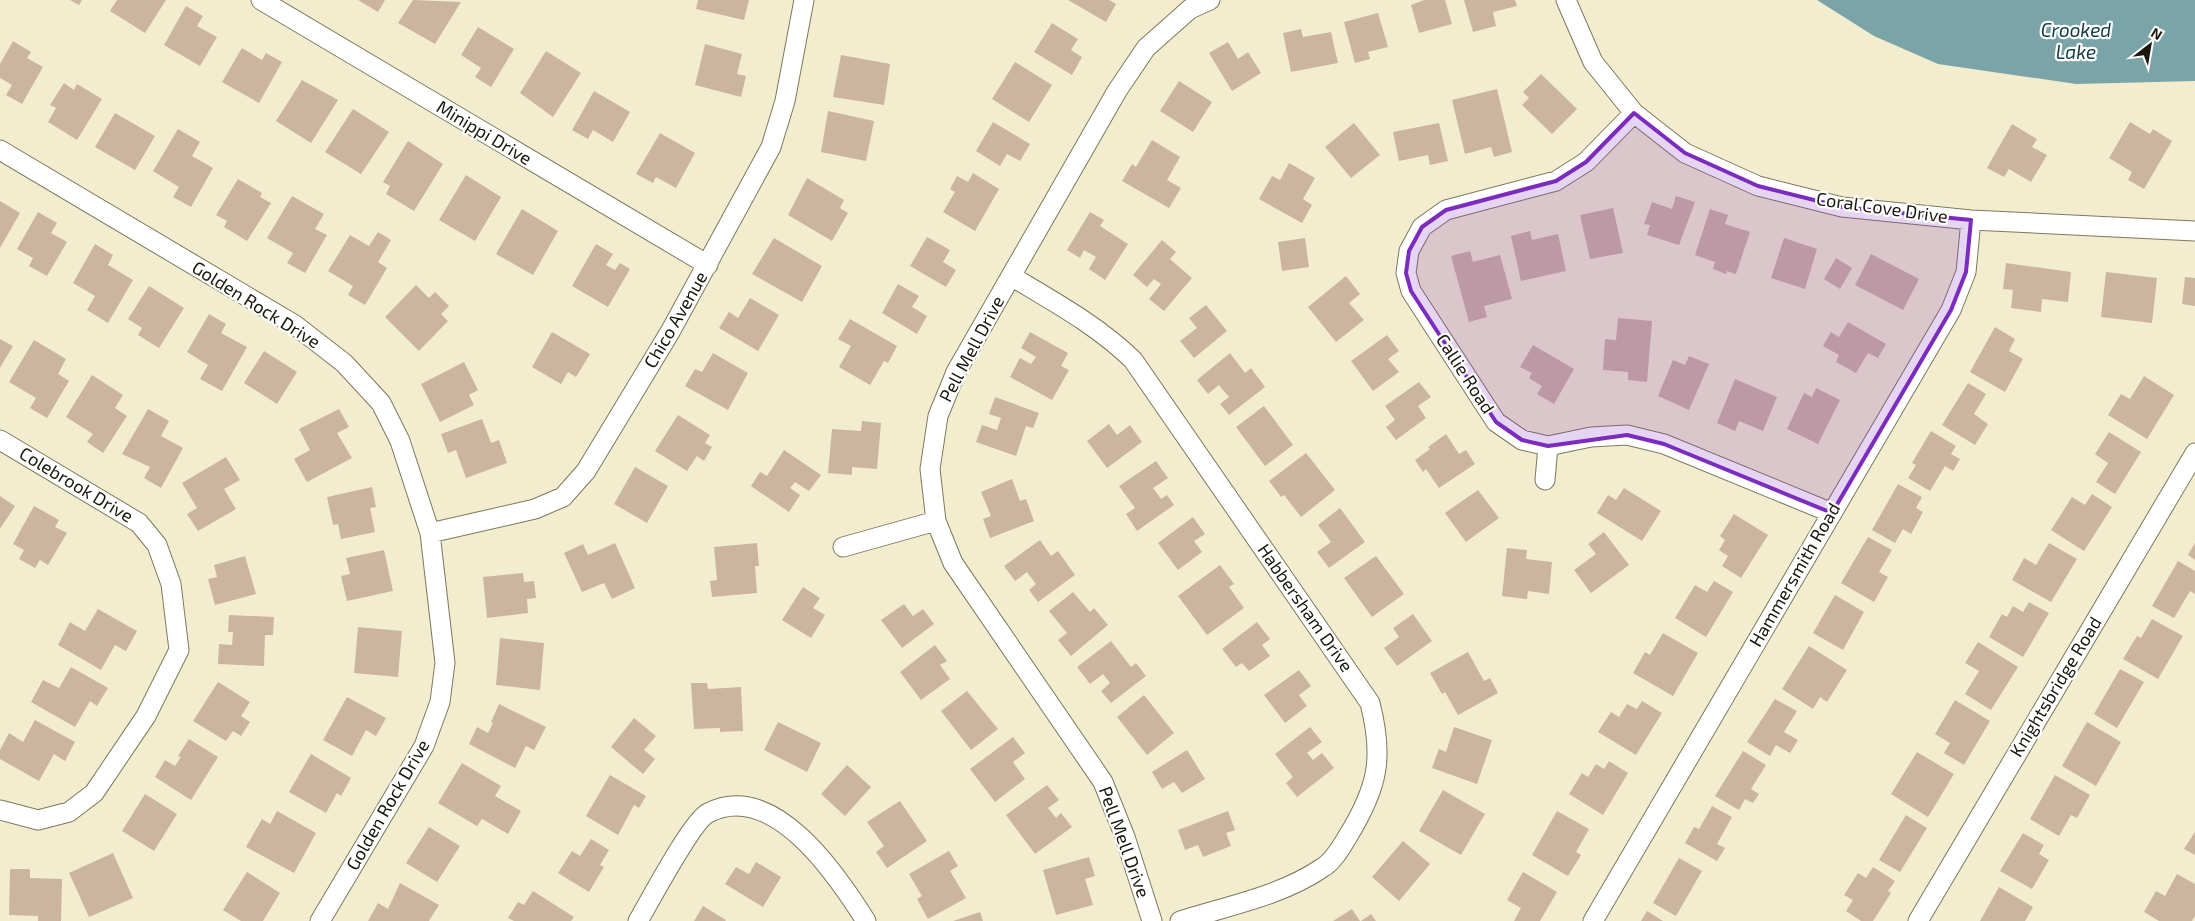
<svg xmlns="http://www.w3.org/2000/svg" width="2195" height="921" font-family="'Exo 2',sans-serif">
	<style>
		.water { fill: #7aa4a7 }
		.building { fill: #ccb59f }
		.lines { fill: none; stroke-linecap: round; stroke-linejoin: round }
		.minor-casing { stroke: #7d785c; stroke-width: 21 }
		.minor { stroke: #fff; stroke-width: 19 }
		.marked { fill: #7b2cbf; fill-opacity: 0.2; stroke: #7b2cbf; stroke-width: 4; stroke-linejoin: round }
		.labels { text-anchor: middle; stroke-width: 4.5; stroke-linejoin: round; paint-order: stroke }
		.street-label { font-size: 18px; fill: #1a170c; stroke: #fff }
		.water-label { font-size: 19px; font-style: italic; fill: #133c40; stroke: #fff }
	</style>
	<rect width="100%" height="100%" fill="#f3edcf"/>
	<path class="water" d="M1817,0H2195V81L2076,84L1938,64L1874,36Z"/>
	<path class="building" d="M70,0H82L79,5Z
		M117,0H166L145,33L110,11Z
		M358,0H385L378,12Z
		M413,0L461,2L435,44L398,23Z
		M698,0H749L744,20L696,9Z
		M1068,0H1109L1116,4L1106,22Z
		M1424,0H1445L1452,24L1419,33L1411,5Z
		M1464,0H1515L1517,6L1493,12L1496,26L1473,32Z
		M186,6L203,16L197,26L217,37L200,66L164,45Z
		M1378,13L1388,47L1368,52L1370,59L1355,63L1344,22Z
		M1052,23L1078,39L1071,50L1082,57L1072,75L1034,52Z
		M478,27L514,49L491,87L475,77L481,68L461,55Z
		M1301,29L1303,37L1331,32L1338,63L1291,72L1283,33Z
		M13,41L31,52L27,58L43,67L22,104L6,95L12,85L0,78V64Z
		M1228,42L1238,59L1248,52L1261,73L1232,91L1209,53Z
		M705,44L742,54L737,74L746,76L741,97L695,85Z
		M242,48L262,60L266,53L282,62L259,103L222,82Z
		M546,51L581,73L553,117L520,93Z
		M841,55L890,64L884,105L833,97Z
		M1015,62L1052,85L1029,122L992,99Z
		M1541,74L1577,109L1552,134L1522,105L1529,98L1523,92Z
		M302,80L338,100L311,143L276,121Z
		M1179,81L1212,102L1193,132L1160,111Z
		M64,83L74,90L77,84L102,99L77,140L48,122L56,108L50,105Z
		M1497,89L1512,152L1494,157L1491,147L1465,154L1452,100Z
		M594,91L630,112L613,142L593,130L588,139L572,130Z
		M353,109L389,132L361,174L325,152Z
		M828,111L874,121L866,161L821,152Z
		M115,113L155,136L135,170L95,147Z
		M993,122L1030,144L1020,161L1007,154L1000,166L976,151Z
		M2130,122L2150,134L2153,129L2172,141L2144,189L2128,180L2132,172L2109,158Z
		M1354,123L1380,155L1351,178L1325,147Z
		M1439,123L1448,161L1430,165L1428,155L1399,161L1393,132Z
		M2012,124L2037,139L2032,147L2047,155L2031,182L2009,169L2004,177L1987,168Z
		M178,129L200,142L192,156L213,168L191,207L173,197L179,187L153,171Z
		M660,133L695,153L676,188L656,177L653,183L636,174Z
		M1152,140L1180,157L1167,180L1181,188L1169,208L1122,181L1132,164L1136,167Z
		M408,141L443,164L414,211L386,194L390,186L383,182Z
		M1289,163L1315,178L1303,199L1312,205L1302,223L1259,199L1272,176L1280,180Z
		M973,173L999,189L975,231L943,212L955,192L950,189L957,176L968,182Z
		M466,175L501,197L475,241L439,220Z
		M807,178L844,200L840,208L848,213L832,241L788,215Z
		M238,179L262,193L260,197L271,203L247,241L224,227L227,221L216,215Z
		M292,196L324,214L315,229L327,235L305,273L287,263L293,253L267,238Z
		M1676,196L1695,202L1679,245L1647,235L1650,225L1644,224L1652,202L1672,209Z
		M0,201L20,213L0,248Z
		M1613,208L1623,253L1590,259L1580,215Z
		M522,209L558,231L533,275L496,254Z
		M1710,209L1728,215L1725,224L1750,232L1736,274L1727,271L1726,274L1713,269L1715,262L1695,255Z
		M38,212L57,223L51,233L67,242L47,276L29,266L33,258L17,249Z
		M1090,212L1104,220L1100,226L1128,244L1105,280L1089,269L1096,257L1084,250L1080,258L1067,250Z
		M1530,231L1532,240L1558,234L1566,271L1521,281L1511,236Z
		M378,232L391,240L378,262L387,268L365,305L348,295L353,286L328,271L350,235L369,246Z
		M927,237L950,250L943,262L956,270L946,287L910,266Z
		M774,238L822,266L802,302L752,274Z
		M1305,238L1309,267L1282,271L1278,242Z
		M1784,238L1817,249L1805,289L1771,278Z
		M1162,240L1176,252L1170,259L1192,278L1164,311L1149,299L1161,284L1154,279L1147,287L1133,275Z
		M95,244L113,255L108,265L133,280L108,323L87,310L95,296L73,283Z
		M596,244L613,254L606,265L615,270L620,263L630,269L608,307L572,286Z
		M1470,251L1473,262L1500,255L1512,299L1484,306L1487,317L1469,322L1451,256Z
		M1871,254L1919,279L1903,310L1855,285Z
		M1836,258L1852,268L1840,289L1824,279Z
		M2006,263L2071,272L2068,302L2042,299L2041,312L2011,308L2013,290L2003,289Z
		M2106,272L2157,278L2152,323L2101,317Z
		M1346,276L1360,294L1349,303L1364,320L1336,342L1308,307Z
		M2185,277L2195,278V306L2182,304Z
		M898,284L919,296L912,307L927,316L917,334L882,313Z
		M416,285L429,298L435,292L449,306L441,314L448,321L419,351L385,317Z
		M149,286L184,308L159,348L138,335L142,328L128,319Z
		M750,298L779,315L758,351L719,328L729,312L738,318Z
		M1206,305L1227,331L1194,358L1180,341L1197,328L1189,318Z
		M209,314L226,324L221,333L247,347L222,391L200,379L208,365L187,352Z
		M1618,318L1652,321L1647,382L1628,380V372L1603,370L1605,339L1616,340Z
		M850,319L897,346L888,363L884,361L870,385L839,367L851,346L838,339Z
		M1848,322L1886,344L1878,358L1868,353L1856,373L1836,362L1839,355L1823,346L1831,332L1839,337Z
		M1995,327L2015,339L2009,351L2023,359L2005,392L1970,372Z
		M552,332L590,354L576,377L568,372L561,384L532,367Z
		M1030,332L1068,353L1061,366L1069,370L1052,400L1010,377L1020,358L1031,364L1036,357L1021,348Z
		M1387,335L1399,351L1388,359L1399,372L1373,391L1351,361Z
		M0,339L13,346L0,368Z
		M34,340L66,359L58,374L69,381L47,418L30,408L36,398L9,382Z
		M1533,345L1574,369L1554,404L1537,394L1542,386L1529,378L1532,373L1520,367Z
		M264,351L297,372L277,404L244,383Z
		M713,353L748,373L728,410L685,386L695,369L702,372Z
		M1230,353L1245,373L1251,368L1265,387L1229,415L1220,404L1229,397L1219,385L1208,394L1197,380Z
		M1689,356L1709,364L1689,410L1658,396L1673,360L1685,365Z
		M464,362L478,390L469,395L474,405L440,422L421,384Z
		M92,375L123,395L115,408L127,416L103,453L87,442L93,434L66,417Z
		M2144,376L2174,395L2147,439L2108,415L2121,394L2130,399Z
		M1735,379L1777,397L1763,431L1739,421L1735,431L1717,423Z
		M1419,382L1431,397L1418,406L1426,418L1396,440L1386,427L1395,420L1385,406Z
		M1968,383L1986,394L1974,414L1988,424L1975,445L1942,425Z
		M1816,388L1840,400L1818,444L1787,429L1804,393L1812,397Z
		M995,397L1039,413L1033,428L1026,426L1016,456L976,442L982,425L997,430L1001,418L989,414Z
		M1264,406L1293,445L1265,466L1236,427Z
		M148,409L169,421L161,436L183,448L161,488L144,478L150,467L122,454Z
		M339,409L349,427L337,433L352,458L307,482L294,459L310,450L299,429Z
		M678,415L710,435L705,443L712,447L704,461L697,456L687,471L655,451Z
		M482,419L491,443L499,440L507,463L466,478L456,450L448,453L441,434Z
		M862,421L881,423L877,469L852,467V475L828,473L832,429L861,431Z
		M1109,424L1117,435L1130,425L1142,442L1107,468L1087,441Z
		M1931,431L1956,446L1951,454L1960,459L1953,471L1945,466L1930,491L1908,478L1916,465L1912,463Z
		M2109,432L2141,452L2115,494L2096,482L2108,463L2095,454Z
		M1446,434L1459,454L1466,450L1475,464L1439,488L1426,469L1423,472L1415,460L1430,449L1428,447Z
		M784,450L821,475L809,491L795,482L790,488L800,495L789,512L751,486L760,472L767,476Z
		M1306,453L1335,490L1301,517L1284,495L1281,497L1269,481Z
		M226,457L240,480L224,489L236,509L198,531L187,514L197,508L182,483Z
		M1156,461L1168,478L1153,488L1161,499L1167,495L1174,505L1137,531L1126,514L1135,508L1119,486Z
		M635,467L668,486L647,523L614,504Z
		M1012,479L1020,501L1026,499L1034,521L990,538L983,519L991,516L981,492Z
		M1898,484L1922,497L1916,508L1923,512L1911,534L1903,529L1895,543L1872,530Z
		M372,487L376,507L370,508L375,532L341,539L338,524L333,525L327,497Z
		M1624,488L1661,511L1642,541L1597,513L1608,495L1616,500Z
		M1478,490L1499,518L1466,542L1445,513Z
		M2092,494L2112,507L2084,551L2051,530L2072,497L2085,505Z
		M0,496L15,506L0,529Z
		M34,506L59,520L55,527L67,533L48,565L40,560L35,568L19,559L24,550L13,544Z
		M1340,508L1365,542L1329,568L1317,552L1331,542L1318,525Z
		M1734,514L1768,535L1741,578L1722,566L1728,556L1719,550L1725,540L1720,536Z
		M1193,517L1205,534L1194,541L1202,552L1178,570L1158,543Z
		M1604,532L1629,565L1591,593L1574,570L1596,554L1588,544Z
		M1868,537L1892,550L1879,572L1888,577L1874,602L1841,583Z
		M1040,540L1051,556L1058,551L1075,575L1038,602L1029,590L1036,584L1027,572L1015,581L1004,566Z
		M615,543L635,588L612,599L604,583L582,592L564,553L583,544L588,555Z
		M757,543L759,566H755L757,593L712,597L710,581L717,580L714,547Z
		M2049,543L2077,559L2051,602L2012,580L2024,558L2036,565Z
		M2195,543V560L2188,555Z
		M1507,548L1527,550L1526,559L1552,562L1549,594L1528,591L1527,599L1502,596Z
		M384,550L393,591L347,601L341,576L350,574L346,558Z
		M245,556L256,594L215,605L208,579L217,577L214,565Z
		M1376,556L1404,594L1372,617L1344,578Z
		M2178,561L2195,571V594L2190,591L2174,618L2152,606Z
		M1220,565L1234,584L1229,587L1244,608L1207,635L1178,596Z
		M523,573L524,582L534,581L536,598L527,599L528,613L487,618L483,577Z
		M1714,581L1733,592L1706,637L1675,618L1695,585L1707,592Z
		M803,587L820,598L813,608L825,615L811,638L782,620Z
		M1073,592L1090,612L1094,608L1108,625L1071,656L1058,640L1067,633L1049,611Z
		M1835,595L1864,612L1843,650L1813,633Z
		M2029,602L2049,613L2023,657L1989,637L2002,614L2007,617L2013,606L2023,612Z
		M904,604L913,616L923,609L934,624L902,648L881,620Z
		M98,609L137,631L126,651L115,645L101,670L58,645L70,622L85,631Z
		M1413,614L1432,641L1397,666L1384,648L1399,637L1393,628Z
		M229,615L274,617L273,635H265L264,666L218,664L219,644L232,645L233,632H228Z
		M2152,619L2183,636L2158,679L2123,659L2137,636L2141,638Z
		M1257,622L1270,639L1262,645L1270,656L1249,671L1242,663L1236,667L1222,649Z
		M358,627L402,631L398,677L354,673Z
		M1663,633L1698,653L1673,696L1633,673L1645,652L1650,655Z
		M500,638L544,643L540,690L496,685Z
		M1111,641L1131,667L1136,663L1146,676L1111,703L1101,691L1110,683L1103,674L1090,684L1077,667Z
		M1978,642L2018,667L1991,710L1965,694L1979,671L1965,663Z
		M935,645L947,661L940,665L950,679L921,700L900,672Z
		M1809,646L1847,670L1827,702L1820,697L1813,709L1782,689Z
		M1468,652L1484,681L1490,678L1498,693L1458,715L1445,692L1442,694L1430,673Z
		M71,667L108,688L97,706L90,701L75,727L31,702L43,680L59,688Z
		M2120,669L2144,682L2117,728L2094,714Z
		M1299,670L1311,686L1299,695L1307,706L1285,723L1264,695Z
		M218,682L250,702L241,716L250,722L241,736L233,731L226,741L193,721Z
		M691,683H707L708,689L741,687L743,731L720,732V728L694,729Z
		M967,691L998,729L971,750L941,711Z
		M1144,695L1174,733L1147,755L1117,717Z
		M347,697L386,718L376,736L366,730L352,756L323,740Z
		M1775,699L1797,711L1784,732L1798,740L1790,753L1776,745L1770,756L1747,742Z
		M1955,700L1990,721L1964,765L1944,753L1950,743L1935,734Z
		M1642,701L1662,713L1636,755L1598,732L1611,712L1619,717L1627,704L1637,709Z
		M499,704L546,727L534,750L526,746L515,768L469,744L477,727L488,733L493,723L491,722Z
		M634,718L656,736L644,750L655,759L643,774L611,747Z
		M35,720L75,742L65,761L54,754L39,781L0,759V750L9,733L23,742Z
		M778,722L821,743L807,772L764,750Z
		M2087,722L2121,742L2096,786L2062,766Z
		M1310,727L1322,742L1307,753L1313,760L1322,753L1334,768L1297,797L1286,783L1293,777L1275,754Z
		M1454,727L1492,740L1477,784L1432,768L1439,749L1446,752Z
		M1013,737L1025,753L1013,762L1025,779L995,802L970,769Z
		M189,739L218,757L191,800L155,777L165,760L175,766L181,757L178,756Z
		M1187,750L1205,779L1182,793L1174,782L1162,789L1152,772Z
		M1743,751L1766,765L1751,789L1759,794L1753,803L1745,799L1739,810L1715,796Z
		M1917,752L1954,774L1928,817L1891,794Z
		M311,754L351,778L341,796L337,793L326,813L289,792Z
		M1609,761L1628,773L1603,815L1569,794L1582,773L1588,777L1596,764L1604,769Z
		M462,763L501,786L495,796L521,811L508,834L482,819L477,826L438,803Z
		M847,765L871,787L845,816L821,794Z
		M610,775L646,796L639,808L634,805L618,835L586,816Z
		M2055,775L2090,795L2077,818L2071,815L2059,836L2030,819Z
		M1047,785L1059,800L1048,808L1056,818L1061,813L1072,827L1035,854L1006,815Z
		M1443,790L1485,814L1461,855L1419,831Z
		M145,794L177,814L154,851L122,831Z
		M900,801L927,841L887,868L876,852L884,846L867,822Z
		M1712,806L1732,817L1717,844L1725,848L1717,861L1685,843L1694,827L1699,829Z
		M277,811L316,833L294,873L246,847L262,819L270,824Z
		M1228,811L1235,830L1226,833L1231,846L1203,857L1198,845L1185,850L1178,830Z
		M1557,811L1589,829L1576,852L1581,855L1568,876L1532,855Z
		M1906,815L1927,828L1900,872L1879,860Z
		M429,827L460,846L437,882L406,863Z
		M2195,832V855L2184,849Z
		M2023,833L2044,845L2039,854L2049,860L2032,889L2000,871Z
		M591,839L609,850L600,865L604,867L589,892L558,873L572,851L580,856Z
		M1403,841L1430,864L1399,901L1372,877Z
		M949,851L958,866L950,871L966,898L928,919L917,899L922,896L909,874Z
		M113,853L133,898L89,917L69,873Z
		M1089,857L1095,876L1085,879L1093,905L1056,915L1043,870Z
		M1679,858L1702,871L1676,916L1653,903Z
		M756,862L781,877L763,907L725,884L736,867L749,874Z
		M1873,867L1895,881L1888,891L1891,893L1873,921H1861L1846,911L1853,900L1844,895L1858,873L1866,878Z
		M10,869H30V878L62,879L61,921H38V916L9,915Z
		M247,872L280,893L263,921H241L223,910Z
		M1523,872L1557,892L1540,921H1514L1521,908L1507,900Z
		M2177,874L2195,884V916L2192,921H2159L2144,912L2156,891L2165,896Z
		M400,883L439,905L429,921H368L378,903L388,909Z
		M1999,887L2033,907L2025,921H1980Z
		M533,891L574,917L571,921H514L508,918L518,902L524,905Z
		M703,906L726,920L725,921H694Z
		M1352,909L1360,921H1333Z
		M1647,911L1663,921H1641Z
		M980,912L983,921H953Z
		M1371,914L1376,921H1361Z"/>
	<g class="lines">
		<defs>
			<path id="minor" d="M261,0L708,265
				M1566,0L1593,62L1634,113L1685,153L1758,186L1842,207L1971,220L2195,231
				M1634,113L1586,162L1556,181L1446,210L1422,227L1409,251L1406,273L1411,291L1496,422L1522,440L1548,446L1591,437L1627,435L1664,444L1832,513
				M0,150L295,325L344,363L381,403L400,441L430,533L445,663L440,702L424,746L320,921
				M1011,276C1054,302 1097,325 1133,360L1370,703C1384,758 1378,787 1348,836C1342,846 1333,862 1322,868C1281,896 1227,906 1180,921
				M0,440L139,523L157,545L171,584L179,650L146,716L94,793L69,812L38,820L0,810
				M1545,480L1548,446
				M430,533L535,509L563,497L586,471L670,332L771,147L785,101L804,0
				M843,547L936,521
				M638,921C650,901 692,821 708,813C773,779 837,875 866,921
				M1152,921L1125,837L1103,782L953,563L936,521L930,469L938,416L956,372L1117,91L1146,48L1190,9L1210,0
				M1593,921L1951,310L1966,272L1971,220
				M1918,921L2195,453"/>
		</defs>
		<use href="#minor" class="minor-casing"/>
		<use href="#minor" class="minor"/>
	</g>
	<path class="marked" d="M1634,113L1685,153L1758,186L1842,207L1971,220L1966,272L1951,310L1832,513L1664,444L1627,435L1548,446L1522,440L1496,422L1411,291L1406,273L1409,251L1422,227L1446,210L1556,181L1586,162Z"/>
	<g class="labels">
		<g class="street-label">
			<text transform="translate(484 133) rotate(31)" y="6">Minippi Drive</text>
			<text transform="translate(1882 208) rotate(8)" y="6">Coral Cove Drive</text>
			<text transform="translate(256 305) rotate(32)" y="6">Golden Rock Drive</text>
			<text transform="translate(676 320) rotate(-60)" y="6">Chico Avenue</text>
			<text transform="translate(972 349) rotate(-62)" y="6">Pell Mell Drive</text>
			<text transform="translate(1465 374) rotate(57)" y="6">Callie Road</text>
			<text transform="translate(76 485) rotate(31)" y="6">Colebrook Drive</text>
			<text transform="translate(1795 575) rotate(-60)" y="6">Hammersmith Road</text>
			<text transform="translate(1305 608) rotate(55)" y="6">Habbersham Drive</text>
			<text transform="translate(2056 687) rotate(-59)" y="6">Knightsbridge Road</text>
			<text transform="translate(388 805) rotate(-60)" y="6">Golden Rock Drive</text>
			<text transform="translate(1124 842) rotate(70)" y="6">Pell Mell Drive</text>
		</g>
		<g class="water-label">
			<text x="2076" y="37">Crooked<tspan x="2076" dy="22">Lake</tspan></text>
		</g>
	</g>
	<g transform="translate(2150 45) rotate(31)" stroke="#ffffff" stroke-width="4" paint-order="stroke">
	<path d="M0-4L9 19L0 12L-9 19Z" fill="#1a170c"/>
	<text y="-8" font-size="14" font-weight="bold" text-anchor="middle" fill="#1a170c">N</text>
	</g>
</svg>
